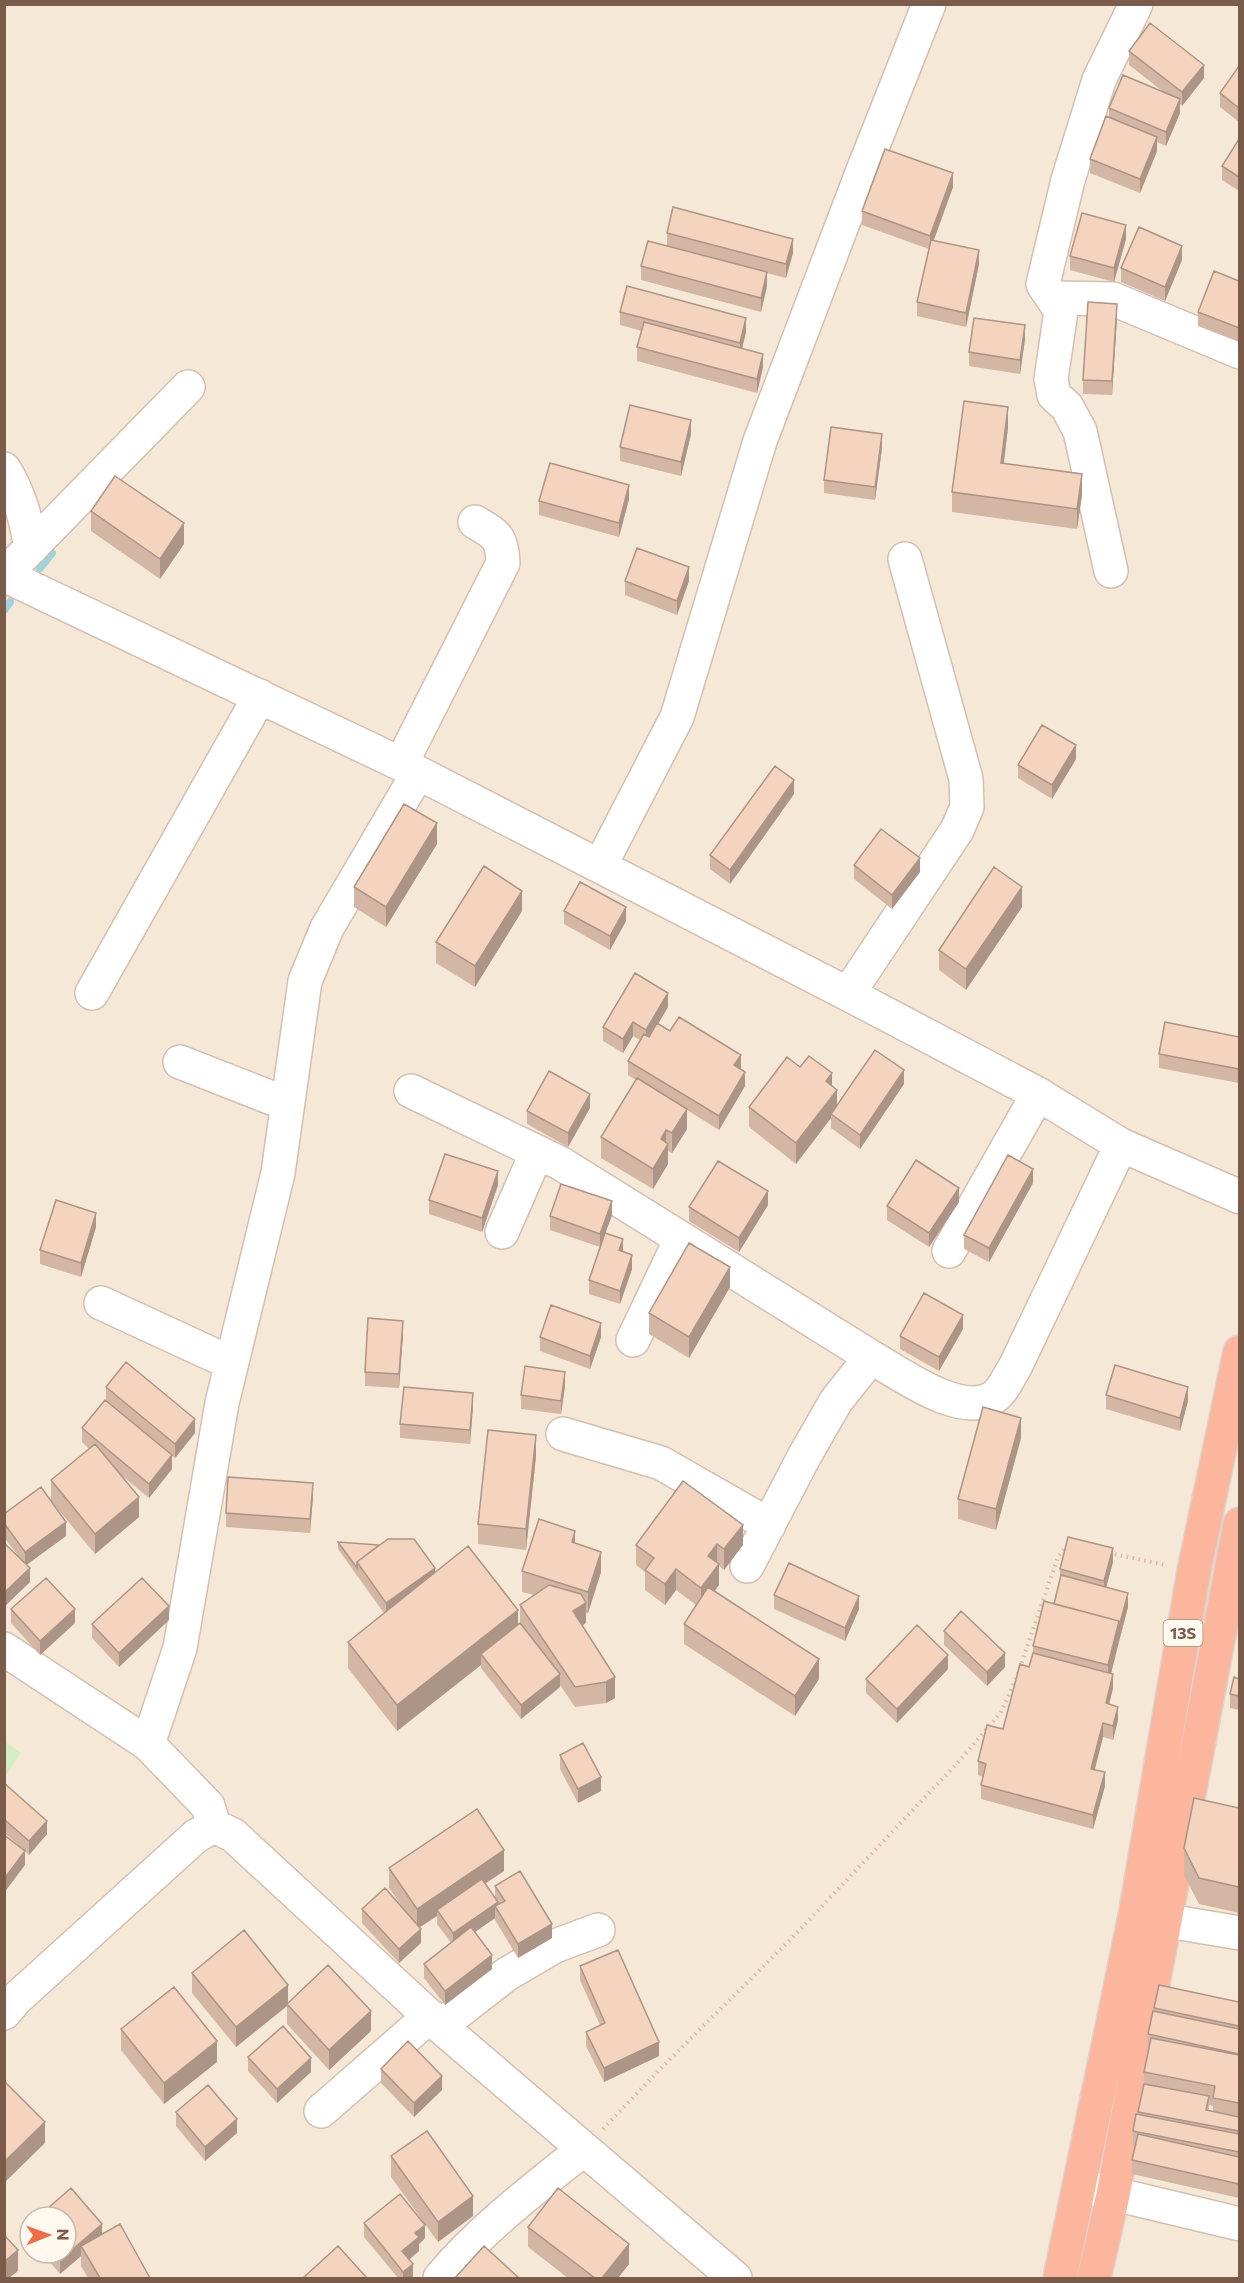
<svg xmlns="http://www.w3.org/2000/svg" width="1244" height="2283" font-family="Commissioner,sans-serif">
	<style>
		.residential { fill: #f6e8d7; fill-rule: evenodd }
		.grass { fill: #d5edc5 }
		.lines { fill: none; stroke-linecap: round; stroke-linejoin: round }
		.stream { stroke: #a1d2dc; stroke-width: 8 }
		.minor-casing { stroke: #d4bfb0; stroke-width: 36 }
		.highway-casing { stroke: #ddd4d0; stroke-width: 36 }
		.path { stroke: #dbb8a1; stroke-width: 4; stroke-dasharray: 1.5 4.5; stroke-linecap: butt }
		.minor { stroke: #fff; stroke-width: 33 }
		.highway { stroke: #fbb69d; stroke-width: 33 }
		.wall { fill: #d3b6a4; fill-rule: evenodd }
		.shaded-wall { fill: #ac9486 }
		.building { fill: #f5d4bf; stroke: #ac9486; stroke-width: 1.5 }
		.labels { text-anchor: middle; stroke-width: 4.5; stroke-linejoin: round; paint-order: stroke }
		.shield { fill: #fff9f0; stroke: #a38a7c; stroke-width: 1.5 }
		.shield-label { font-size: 16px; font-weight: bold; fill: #7b5b4a }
	</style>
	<rect width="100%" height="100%" fill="#fef6e9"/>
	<path class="residential" d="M5,5H1239V2278H5ZM30,2217H66V2253H30Z"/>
	<path class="grass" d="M5,1742L21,1753L5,1777Z"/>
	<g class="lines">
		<path class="stream" d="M40,568L52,553
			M4,610L10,602"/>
		<defs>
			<path id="minor" d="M1054,298L1113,299L1240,352
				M4,469C20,495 26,519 31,548
				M1111,571L1080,431L1067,407L1054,395L1051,379L1061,311L1043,284L1068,180L1099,80L1136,4
				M4,575L401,764L848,994L1038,1094L1121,1145L1240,1197
				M4,575L188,387
				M401,764L503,563C502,537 497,535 475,522
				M600,866L677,717L760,441L862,173L929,4
				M92,993L260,696
				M848,994L957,830L967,807L966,779L905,559
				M180,1062L287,1104
				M411,1091L560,1163L871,1357C901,1374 961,1419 994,1397C1003,1391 1009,1376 1015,1367L1121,1145
				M502,1232L537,1152
				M949,1251L1038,1094
				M101,1303L231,1363
				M633,1340L681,1239
				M563,1434L661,1463L769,1525
				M747,1566L805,1455L836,1401L871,1357
				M4,1649L148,1744L208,1806L214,1826L233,1835L440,2026L735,2278
				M148,1744L180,1648L222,1403L278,1173L305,981L327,928L418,773
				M1138,1916L1240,1933
				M4,2013L16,1999L196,1836L214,1826
				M440,2026L507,1974L555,1946L598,1930
				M321,2111L430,2016
				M1085,2187L1240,2224
				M440,2278C481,2229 534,2189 584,2149"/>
			<path id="highway" d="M1060,2278L1135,1916L1194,1571L1240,1352
				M1094,2278L1113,2195L1240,1524"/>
		</defs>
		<use href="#minor" class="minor-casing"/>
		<use href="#highway" class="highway-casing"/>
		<path class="path" d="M1109,1553L1166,1565
			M603,2129L665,2064L791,1939L961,1759L1001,1712L1017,1676L1058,1557L1065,1548L1069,1547"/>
		<use href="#minor" class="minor"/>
		<use href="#highway" class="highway"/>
	</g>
	<path class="wall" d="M1129,51L1204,78L1182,106L1180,104V113L1166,146L1157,142V151L1140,193L1090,173V159L1109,117V108L1165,93L1129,65Z
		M1239,66V122L1220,107V93Z
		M1239,139V191L1222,180V166Z
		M953,187L934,240L979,264L966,327L917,316V302L929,249L862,225V211Z
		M667,233L793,253L786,278L767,273V286L761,312L641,280V266L667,246Z
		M1126,239L1114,282L1070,270V256Z
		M1182,260L1165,301L1121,282V268Z
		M1239,281V342L1198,326V312Z
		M620,312L746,332L742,348L763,367L757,393L637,361V347L642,331L620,325Z
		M1117,318L1112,395L1083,394V380Z
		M1025,339L1020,374L969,366V352Z
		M1008,427L1004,464L1082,495L1077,529L952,512V492Z
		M691,434L681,476L620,461V447Z
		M882,448L875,500L824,493V480Z
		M629,499L619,537L539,515V501Z
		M91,511L184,544L160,579L91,531Z
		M625,581H689L677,615L625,595Z
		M1076,759L1052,799L1018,778V765Z
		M794,794L730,884L710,869V855Z
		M437,844L386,927L354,907V887Z
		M854,865L920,872L892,909L854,879Z
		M1022,907L966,990L939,970V950Z
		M522,911L475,987L436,963V942Z
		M564,911L626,921L610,950L564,924Z
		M668,1007L658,1024L740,1069L745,1086L719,1130L687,1110V1129L672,1153L668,1151V1164L653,1189L601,1158V1137L636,1080L628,1075V1061L640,1040L633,1036L623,1053L603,1041V1027Z
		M1239,1037V1083L1159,1068V1054Z
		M800,1067L832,1085L837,1106L904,1084L860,1149L831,1128V1118L796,1164L749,1127V1107Z
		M590,1108L568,1147L527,1124V1111Z
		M1033,1183L989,1262L964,1249V1235Z
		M498,1185L482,1232L429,1214V1200Z
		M959,1202L929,1247L887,1220V1206Z
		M768,1205L739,1252L689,1221V1207Z
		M612,1215L605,1233L623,1251L632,1269L620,1304L589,1294V1280L600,1247L550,1230V1216Z
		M96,1227L81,1277L40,1264V1250Z
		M730,1287L689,1358L649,1334V1313Z
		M963,1329L939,1371L900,1349V1336Z
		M403,1335L399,1388L365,1386V1372Z
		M540,1337H601L590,1369L540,1351Z
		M565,1386L561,1414L521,1409V1395Z
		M106,1387L195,1433L175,1458L172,1456V1469L149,1498L120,1474L139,1517L95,1554L51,1501V1480L89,1449L82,1442V1428L106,1400Z
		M1106,1395L1188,1401L1180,1431L1106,1409Z
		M473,1407L470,1444L400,1438V1424Z
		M1021,1438L996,1530L958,1519V1499Z
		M536,1456L526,1550L478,1544V1524Z
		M683,1481L743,1545L724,1570L719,1566V1585L715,1591L819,1679L795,1716L684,1644V1624L696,1605L676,1590L665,1605L645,1590V1572L636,1565V1545Z
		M313,1497L310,1533L226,1527V1513Z
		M4,1514L66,1536L26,1565L30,1582L4,1607V1543L18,1556L4,1537Z
		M338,1542L435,1573L518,1625L520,1624V1605L534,1595L522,1592V1571L575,1543L601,1572L588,1613H586V1623L583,1625L615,1698L606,1703L575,1707L560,1685V1687L521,1719L481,1668V1665L397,1731L348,1668V1642L384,1613L338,1549Z
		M1113,1562L1106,1587L1128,1607L1111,1673L1113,1688L1109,1704L1118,1720L1113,1740L1103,1737L1095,1770L1105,1786L1093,1829L981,1799V1785L983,1777L978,1775V1761L1003,1729L1029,1667L1033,1653V1646L1054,1604L1060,1581V1569Z
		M774,1595L859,1609L845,1641L774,1609Z
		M11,1609L75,1623L40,1655L11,1623Z
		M169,1620L119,1667L92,1638V1624Z
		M944,1631L1005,1667L987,1686L944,1645Z
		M948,1669L897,1723L866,1693V1679Z
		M1239,1679V1710L1230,1708V1694Z
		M1239,1732V1758H1238V1738Z
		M560,1755L601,1791L578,1803L560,1769Z
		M4,1783L47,1834L29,1855L25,1851V1865L23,1849L4,1833Z
		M1239,1808V1913L1199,1904L1184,1875V1848Z
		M389,1868L504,1871L485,1883L495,1898V1886L552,1938L518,1958L495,1920V1918L475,1932L492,1969L445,2005L424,1978V1964L451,1943L437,1924V1916L420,1927L421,1943L399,1963L362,1923V1909L403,1908L389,1888Z
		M580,1966L659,2056L604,2082L586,2046V2032L600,2025L580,1980Z
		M192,1973L288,2003L371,2031L329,2070L287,2024V2006L236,2047L192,1993Z
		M1239,2002V2198L1132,2174V2160L1135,2145H1133V2131L1138,2114L1144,2084V2072L1149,2048H1148V2034L1154,2008ZM1209,2105L1213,2106V2111L1209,2110Z
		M121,2029L217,2062L164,2104L121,2050Z
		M248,2057L311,2072L277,2103L248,2071Z
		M381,2069L442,2090L414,2117L381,2083Z
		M176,2112L237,2133L205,2161L176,2126Z
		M391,2156L473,2216L438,2242L391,2177Z
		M364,2223L425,2238L419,2244V2251L409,2260L413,2278H398L364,2237Z
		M528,2227L629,2264L618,2278H568L528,2247Z
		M102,2234L150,2278H88L81,2266V2256L60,2274L42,2253H66Z"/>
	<path class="shaded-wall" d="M1204,65V78L1182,106V92Z
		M1180,99V113L1166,146V132Z
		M1157,137V151L1140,193V179Z
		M953,173V187L930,250V236Z
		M1126,225V239L1114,282V268Z
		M793,239V253L786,278V264Z
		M1182,246V260L1165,301V287Z
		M979,250V264L966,327V313Z
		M767,272V286L761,312V298Z
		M1117,304V318L1112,395V381Z
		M746,318V332L740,357V343Z
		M1025,325V339L1020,374V360Z
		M763,354V367L757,393V379Z
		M1008,407V427L1001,484V463Z
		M691,420V434L681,476V462Z
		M882,434V448L875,500V487Z
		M1082,474V495L1077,529V509Z
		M629,485V499L619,537V523Z
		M184,523V544L160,579V559Z
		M689,567V581L677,615V601Z
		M1076,745V759L1052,799V785Z
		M794,780V794L730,884V870Z
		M437,823V844L386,927V907Z
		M920,858V872L892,909V895Z
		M1022,887V907L966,990V969Z
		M522,891V911L475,987V966Z
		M626,907V921L610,950V936Z
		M668,993V1007L646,1044V1030Z
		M633,1022V1036L623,1053V1039Z
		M741,1055V1069L734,1079V1065Z
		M904,1070V1084L860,1149V1135Z
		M745,1072V1086L719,1130V1116Z
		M832,1073V1094L826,1081Z
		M837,1090V1110L831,1114V1118L796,1164V1143Z
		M590,1094V1108L568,1147V1133Z
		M687,1109V1129L672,1153V1133Z
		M666,1130V1147L668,1144V1164L653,1189V1169L661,1139Z
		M1033,1169V1183L989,1262V1248Z
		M498,1171V1185L482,1232V1218Z
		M959,1188V1202L929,1247V1233Z
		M768,1191V1205L739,1252V1238Z
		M612,1201V1215L600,1248V1234Z
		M96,1213V1227L81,1277V1263Z
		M623,1239V1253L619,1250Z
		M632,1255V1269L620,1304V1291Z
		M730,1267V1287L689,1358V1337Z
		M963,1315V1329L939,1371V1357Z
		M403,1321V1335L399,1388V1374Z
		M601,1323V1337L590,1369V1356Z
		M565,1372V1386L561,1414V1401Z
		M1188,1387V1401L1180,1431V1418Z
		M473,1393V1407L470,1444V1430Z
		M1021,1418V1438L996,1530V1509Z
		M195,1419V1433L175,1458V1444Z
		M536,1435V1456L526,1550V1529Z
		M172,1455V1469L149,1498V1484Z
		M313,1483V1497L310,1533V1519Z
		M139,1497V1517L95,1554V1534Z
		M66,1522V1536L25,1566V1552Z
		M743,1525V1545L724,1570V1549Z
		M575,1531V1551L572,1542Z
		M717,1544V1564L708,1556Z
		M1113,1548V1562L1104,1595V1581Z
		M601,1552V1572L588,1613V1592Z
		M719,1564V1585L701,1609V1588Z
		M30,1568V1582L4,1607V1593Z
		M435,1568V1582L386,1617V1603Z
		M676,1569V1590L665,1605V1584Z
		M1128,1593V1607L1119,1641V1627Z
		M859,1596V1609L845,1641V1628Z
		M586,1603V1623L573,1631V1611Z
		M169,1606V1620L119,1667V1653Z
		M75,1609V1623L40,1655V1641Z
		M518,1610V1637L481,1654V1665L397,1731V1705Z
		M1119,1621V1641L1108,1686V1665Z
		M1005,1653V1667L987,1686V1672Z
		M948,1655V1669L897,1723V1709Z
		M819,1659V1679L795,1716V1696Z
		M560,1674V1687L521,1719V1705Z
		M1113,1674V1688L1106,1717V1703Z
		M615,1677V1698L606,1703V1682Z
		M1118,1707V1720L1113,1740V1726Z
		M1103,1723V1737L1091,1783V1769Z
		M1105,1772V1786L1093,1829V1815Z
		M601,1777V1791L578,1803V1789Z
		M47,1821V1834L29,1855V1841Z
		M504,1850V1871L440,1914L437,1910V1916L417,1929V1909Z
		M25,1851V1865L4,1893V1879Z
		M498,1902V1911L495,1906V1918L453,1947V1933Z
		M552,1924V1938L518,1958V1944Z
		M421,1929V1943L399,1963V1949Z
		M492,1955V1969L445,2005V1991Z
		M288,1985V2005L287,2004V2006L236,2047V2027Z
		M371,2011V2031L329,2070V2050Z
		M217,2041V2062L164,2104V2083Z
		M659,2042V2056L604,2082V2068Z
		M311,2058V2072L277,2103V2089Z
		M442,2076V2090L414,2117V2103Z
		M237,2119V2133L205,2161V2147Z
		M45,2122V2143L4,2183V2162Z
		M473,2196V2216L438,2242V2222Z
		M102,2224V2238L81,2246V2256L60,2274V2260Z
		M425,2225V2238L419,2244V2251L402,2265V2251L415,2233Z
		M629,2244V2264L618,2278H602Z
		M18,2250V2271L9,2278H4V2262Z
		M413,2264V2278H403V2272Z"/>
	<path class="building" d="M1150,23L1204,65L1182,92L1129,51Z
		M1239,66V108L1220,93Z
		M1123,75L1180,99L1166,132L1109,108Z
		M1106,116L1157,137L1140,179L1090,159Z
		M1239,139V177L1222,166Z
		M885,149L953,173L930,236L862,211Z
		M673,207L793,239L786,264L667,233Z
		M1082,213L1126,225L1114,268L1070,256Z
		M1139,227L1182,246L1165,287L1121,268Z
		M931,240L979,250L966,313L917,302Z
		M648,241L767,272L761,298L641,266Z
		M1214,271L1239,281V328L1198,312Z
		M627,286L746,318L740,343L620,312Z
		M1088,302L1117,304L1112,381L1083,380Z
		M974,318L1025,325L1020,360L969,352Z
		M644,322L763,354L757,379L637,347Z
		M964,401L1008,407L1001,463L1082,474L1077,509L952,492Z
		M630,405L691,420L681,462L620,447Z
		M831,427L882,434L875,487L824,480Z
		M550,463L629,485L619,523L539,501Z
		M115,476L184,523L160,559L91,511Z
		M637,548L689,567L677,601L625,581Z
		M1042,725L1076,745L1052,785L1018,765Z
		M775,766L794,780L730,870L710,855Z
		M404,804L437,823L386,907L354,887Z
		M881,829L920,858L892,895L854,865Z
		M484,866L522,891L475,966L436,942Z
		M994,867L1022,887L966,969L939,950Z
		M580,882L626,907L610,936L564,911Z
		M635,973L668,993L646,1030L633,1022L623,1039L603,1027Z
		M679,1017L741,1055L734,1065L745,1072L719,1116L628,1061L644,1034L649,1037L657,1023L670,1031Z
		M1165,1022L1239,1037V1069L1159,1054Z
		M875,1050L904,1070L860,1135L831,1114Z
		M809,1056L832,1073L826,1081L837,1090L796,1143L749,1107L787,1057L800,1067Z
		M549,1071L590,1094L568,1133L527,1111Z
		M637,1078L687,1109L672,1133L666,1130L661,1139L668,1144L653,1169L601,1137Z
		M445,1154L498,1171L482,1218L429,1200Z
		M1008,1155L1033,1169L989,1248L964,1235Z
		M916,1160L959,1188L929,1233L887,1206Z
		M718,1161L768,1191L739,1238L689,1207Z
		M561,1184L612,1201L600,1234L550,1216Z
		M56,1200L96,1213L81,1263L40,1250Z
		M605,1233L623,1239L619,1250L632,1255L620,1291L589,1280Z
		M689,1243L730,1267L689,1337L649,1313Z
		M924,1293L963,1315L939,1357L900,1336Z
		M551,1305L601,1323L590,1356L540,1337Z
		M368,1318L403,1321L399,1374L365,1372Z
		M126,1362L195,1419L175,1444L106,1387Z
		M1115,1365L1188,1387L1180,1418L1106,1395Z
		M525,1366L565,1372L561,1401L521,1395Z
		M404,1387L473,1393L470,1430L400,1424Z
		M105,1400L172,1455L149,1484L82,1428Z
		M983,1407L1021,1418L996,1509L958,1499Z
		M488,1430L536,1435L526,1529L478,1524Z
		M95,1444L139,1497L95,1534L51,1480Z
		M228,1477L313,1483L310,1519L226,1513Z
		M683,1481L743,1525L724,1549L717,1544L708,1556L719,1564L701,1588L676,1569L665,1584L645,1570L654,1558L636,1545Z
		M41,1487L66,1522L25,1552L4,1523V1514Z
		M539,1519L575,1531L572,1542L601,1552L588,1592L522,1571Z
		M1068,1537L1113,1548L1104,1581L1060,1569Z
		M388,1539H414L435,1568L386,1603L357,1562Z
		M338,1542L379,1545L357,1562V1568Z
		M4,1543L30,1568L4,1593Z
		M468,1546L518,1610L397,1705L348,1642Z
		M789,1563L859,1596L845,1628L774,1595Z
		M1061,1575L1128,1593L1119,1627V1621L1054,1604Z
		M46,1578L75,1609L40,1641L11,1609Z
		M142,1578L169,1606L119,1653L92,1624Z
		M549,1585L581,1594L586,1603L573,1611L615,1677L606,1682L575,1687L520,1605Z
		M708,1587L819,1659L795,1696L684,1624Z
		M1044,1601L1119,1621L1108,1665L1033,1646Z
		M961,1611L1005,1653L987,1672L944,1631Z
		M520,1623L560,1674L521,1705L481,1654Z
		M917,1625L948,1655L897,1709L866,1679Z
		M1033,1653L1113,1674L1106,1703L1118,1707L1113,1726L1103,1723L1091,1769L1105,1772L1093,1815L981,1785L986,1764L978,1761L987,1725L1003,1729L1020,1664L1029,1667Z
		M1234,1677L1239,1679V1696L1230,1694Z
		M583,1743L601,1777L578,1789L560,1755Z
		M4,1783L47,1821L29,1841L4,1819Z
		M1194,1798L1239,1808V1887L1199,1878L1184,1848Z
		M477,1809L504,1850L417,1909L389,1868Z
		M4,1835L25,1851L4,1879Z
		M520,1871L552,1924L518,1944L495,1906L505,1901L495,1886Z
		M482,1879L498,1902L453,1933L437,1910Z
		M385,1888L421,1929L399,1949L362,1909Z
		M471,1927L492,1955L445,1991L424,1964Z
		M244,1930L288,1985L236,2027L192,1973Z
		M618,1950L659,2042L604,2068L586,2032L605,2023L580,1966Z
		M328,1965L371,2011L329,2050L287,2004Z
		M1159,1985L1239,2002V2026L1154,2008Z
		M174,1987L217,2041L164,2083L121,2029Z
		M1153,2011L1239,2029V2054L1148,2034Z
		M283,2026L311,2058L277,2089L248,2057Z
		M1151,2038L1239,2055V2103L1213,2098L1215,2086L1144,2072Z
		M408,2041L442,2076L414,2103L381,2069Z
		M4,2081L45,2122L4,2162Z
		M1144,2084L1209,2096L1206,2110L1239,2117V2131L1138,2112Z
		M208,2085L237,2119L205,2147L176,2112Z
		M1136,2114L1239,2134V2152L1133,2131Z
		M427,2131L473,2196L438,2222L391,2156Z
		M1138,2134L1239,2157V2184L1132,2160Z
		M71,2188L102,2224L60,2260L54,2253H66V2217H38Z
		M558,2188L629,2244L602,2278H595L528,2227Z
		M400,2194L425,2225L415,2233L419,2237L402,2251L413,2264L403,2272L364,2223Z
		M120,2224L150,2278H100L81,2246Z
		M4,2235L18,2250L4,2262Z
		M338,2246L367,2278H303Z
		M484,2246L519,2278H455Z"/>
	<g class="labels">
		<rect class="shield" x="1163.5" y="1620" width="39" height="26" rx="4.5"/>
		<g class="shield-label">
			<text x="1183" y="1639">13S</text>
		</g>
	</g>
	<rect width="1244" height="2283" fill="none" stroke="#7b5b4a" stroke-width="12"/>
	<g transform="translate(48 2235) rotate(89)"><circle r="28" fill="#fff9f0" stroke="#cabaae" stroke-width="1.5"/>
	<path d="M0-4.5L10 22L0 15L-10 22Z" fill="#ee6d48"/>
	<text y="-9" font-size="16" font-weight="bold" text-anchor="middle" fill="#7b5b4a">N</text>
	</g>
</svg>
